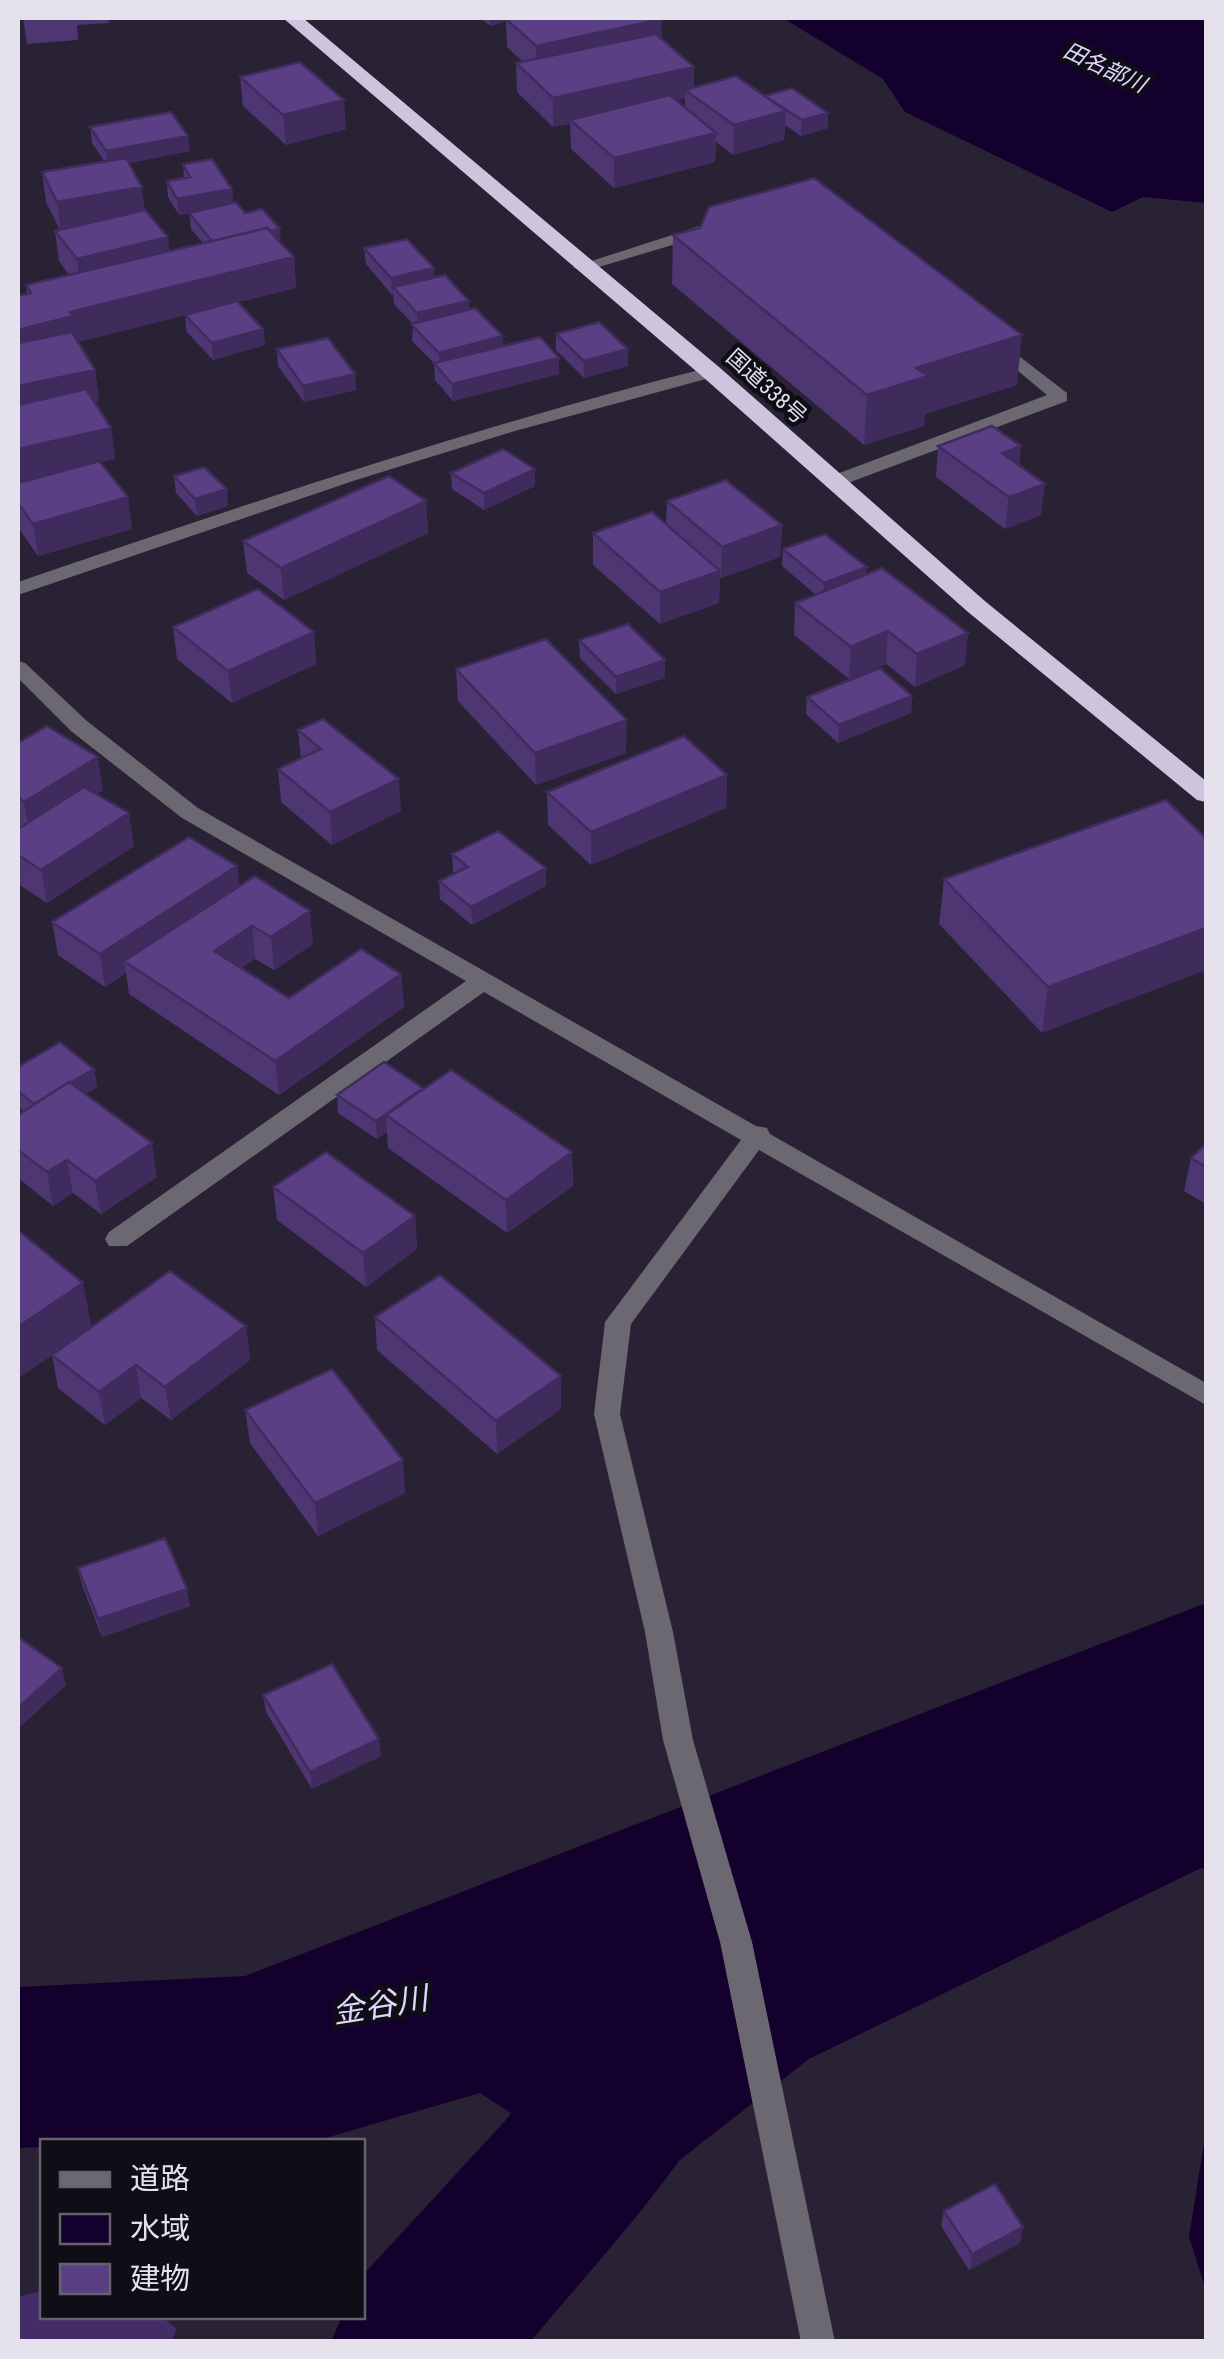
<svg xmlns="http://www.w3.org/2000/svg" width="1224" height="2359" font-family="'Roboto Condensed','Noto Sans JP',sans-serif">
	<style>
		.green { fill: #442c68 }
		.water { fill: #14002d }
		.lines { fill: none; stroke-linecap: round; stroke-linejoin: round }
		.river { fill: #14002d; fill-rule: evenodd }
		.minor { fill: #6b6871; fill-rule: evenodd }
		.highway { fill: #ccc5dd; fill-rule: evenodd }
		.wall { fill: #4d3672; fill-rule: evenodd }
		.shaded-wall { fill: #3f2c5d }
		.building { fill: #5a3f85; stroke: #3f2c5d; stroke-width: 2.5 }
		.labels { text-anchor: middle; stroke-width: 9; stroke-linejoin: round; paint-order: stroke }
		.far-water-label { font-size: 22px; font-style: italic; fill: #e1d5fe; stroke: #0f0d15 }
		.far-street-label { font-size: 22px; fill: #e5e1ed; stroke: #0f0d15 }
		.near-water-label { font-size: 32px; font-style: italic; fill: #e1d5fe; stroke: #0f0d15 }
	</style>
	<rect width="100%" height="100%" fill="#282234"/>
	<path class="green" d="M42,2291V2316L162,2317L177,2329L171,2341H18V2297Z"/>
	<path class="water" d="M783,18H1206V203L1143,197L1112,212L905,112L883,79Z
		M1206,1603V1870L1201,1868L809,2059L603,2220L563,2177L534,2128L480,2093L322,2139L42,2142V2147L18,2148V1987L245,1976Z
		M1206,2131V2290L1189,2237Z"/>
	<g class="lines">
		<path class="river" d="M669,1970L726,1991L749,2043C699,2154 609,2248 530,2342H331L342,2316H362V2276L504,2122L612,1991Z"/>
		<path class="minor" d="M703,225L709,226V234L582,272L573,267Z
			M993,336L1067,393V401L840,486H826V478L1047,395L987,345V337Z
			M711,367L720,372L717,376L515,431L356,480L18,595V582C247,504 476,426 711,367Z
			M18,661L25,663L87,721L198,808L756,1126L767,1128L770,1134L1206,1383V1405L759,1150L631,1324L620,1414L673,1632L693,1740L752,1942L835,2342H801L720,1942L663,1740L645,1632L594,1414L605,1322L741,1140L484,992L127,1246H109L105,1239L109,1232L466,981L182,818L71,731L18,678Z"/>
		<path class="highway" d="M283,18H303L719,367L986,602L1206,781V802L1197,800L968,612L703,377Z"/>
	</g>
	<path class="wall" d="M23,18H108L109,23L77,25L78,40L27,44Z
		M479,18H660L662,39L694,67V88L765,97L828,113V128L801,136L785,125L784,140L733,155L716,142L715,162L614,188L571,149L570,124L553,127L517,92L516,63L523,62L507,47L506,21L491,26ZM685,98V107L676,100Z
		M240,77L346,129L286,145L243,106Z
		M90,127L190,151L129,163L145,210L169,251L203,243L191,229L189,213L179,215L168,197L167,181L184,178L183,164L232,189L233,203L281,243L294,257L296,288L238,302L263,329L265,345L213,360L186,331L185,315L78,342L95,370L99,401L95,402L111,428L115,459L100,462L132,529L38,556L18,527V483L49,475L26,285L69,275L59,261L55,231L60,230L46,202L42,172L105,162L92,143Z
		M700,228L1017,385L925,414L924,426L864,445L672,284L673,235Z
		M364,248L435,277L469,309L503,336V346L559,358V374L453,401L435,380L434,363L412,341L413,324L394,304L393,294L392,295L366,264Z
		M556,334L628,349V366L584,378L556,350Z
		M277,349L355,374L356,390L304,402L278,366Z
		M938,446H1021L1019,465L1041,515L1005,529L936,477Z
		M535,469V486L484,510L452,489L451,473Z
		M174,476L228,506L197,516L176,493Z
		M426,501L428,533L284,600L247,573L243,541Z
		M667,501L782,525L780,557L721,578H720L719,603L660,624L593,565V533L666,525Z
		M783,549L867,567L866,574L965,665L915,687L886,664L849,679L794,635L795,603L816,595L782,566Z
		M173,627L314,632L316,664L232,703L177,659Z
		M579,640L665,660V678L616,694L580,658Z
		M456,669L626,753L536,785L458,701Z
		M912,696L911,713L838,743L806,714L807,697Z
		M298,730L401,811L332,845L281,802L278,769L301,759Z
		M18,743L103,790L96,794L134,846L47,903L18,884V829L19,828L18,827Z
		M727,775L726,808L591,865L548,825L547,792Z
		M1166,800L1042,1033L939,924L944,879Z
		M452,854L546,886L472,925L440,899L439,881L455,873L453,872Z
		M237,866L239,886L313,944L274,970L255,959L241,968L289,998L401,974L404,1007L279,1095L129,994L126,973L105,987L58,955L52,922Z
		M18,1067L94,1069L97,1087L85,1094L157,1177L101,1214L73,1193L53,1206L18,1178V1115L24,1111L18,1106Z
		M423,1088L572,1152L573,1186L507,1233L388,1148L387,1132L377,1139L338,1113L337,1095Z
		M1206,1144V1204L1184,1191L1191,1158Z
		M273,1187L415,1216L417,1249L366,1287L277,1220Z
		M18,1218L20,1230L19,1231L83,1283L91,1327L246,1326L250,1360L171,1420L141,1398L105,1425L58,1388L52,1355L18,1378Z
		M375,1317L561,1409L497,1454L377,1350Z
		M245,1410L405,1493L318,1536L250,1443Z
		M78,1568L190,1606L102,1637L82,1585Z
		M263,1695L381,1756L312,1789L266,1712Z
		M944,2211L1023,2227L1020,2243L969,2270L941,2226Z"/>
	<path class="shaded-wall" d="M490,18H520L506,19V21L491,26Z
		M662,19L661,47L537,75L536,46Z
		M694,67V96L685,90V98L574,123L570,120V124L553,127V98Z
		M344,100L346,129L286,145L283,115Z
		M786,111L784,140L733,155L734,125Z
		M828,113V128L801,136L802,120Z
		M716,133L715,162L614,188V158Z
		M188,136L190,151L108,167L106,151Z
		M142,187L146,217L61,232L57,202Z
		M232,189L233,205L179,215L177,199Z
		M280,229L281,245L215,244Z
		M168,237L171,267L81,289L77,259Z
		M294,257L296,288L77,342L18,362V330L70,312Z
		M434,268L435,285L393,287V294L392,295L391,278Z
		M469,301L470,317L418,330L417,313Z
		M263,329L265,345L213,360L212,343Z
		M1022,335L1017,385L925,414L924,426L864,445L867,395L916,368Z
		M503,336V352L439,369V353Z
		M628,349V366L584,378V361Z
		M559,358V374L453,401L452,384Z
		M95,370L99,401L18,418V386Z
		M355,374L356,390L304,402L303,386Z
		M111,428L115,459L18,482V449Z
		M1021,446L1018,477L1002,453Z
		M535,469V486L484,510V493Z
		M1045,484L1041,515L1005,529L1009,497Z
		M227,489L228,506L197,516L195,499Z
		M128,497L132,529L38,556L33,524Z
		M426,501L428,533L284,600L281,568Z
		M782,525L780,557L721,578L722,547Z
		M867,567L865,584L823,601L824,583Z
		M720,571L719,603L660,624V592Z
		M888,631L886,664L849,679L851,647Z
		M314,632L316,664L232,703L228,671Z
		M968,633L965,665L915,687L917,654Z
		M665,660V678L616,694V677Z
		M912,696L911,713L838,743L839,725Z
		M627,720L626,753L536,785L535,753Z
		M98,757L103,790L30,835L24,802Z
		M727,775L726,808L591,865V832Z
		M399,779L401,811L332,845L330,812Z
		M129,813L134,846L47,903L41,870Z
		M237,866L241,899L124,961L126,973L105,987L100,954Z
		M546,868V886L472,925L471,907Z
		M310,911L313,944L274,970L271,937Z
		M252,926L255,959L218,984L214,951Z
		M1206,928V970L1042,1033L1048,987Z
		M401,974L404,1007L279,1095L275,1061Z
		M94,1069L97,1087L38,1122L34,1105Z
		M423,1088L386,1115L387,1132L377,1139L376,1121Z
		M152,1143L157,1177L101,1214L95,1181Z
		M572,1152L573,1186L507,1233L506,1200Z
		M67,1160L73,1193L53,1206L47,1172Z
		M415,1216L417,1249L366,1287L363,1253Z
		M83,1283L92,1329L18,1378V1327Z
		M246,1326L250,1360L171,1420L165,1387Z
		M136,1365L141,1398L105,1425L99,1392Z
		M561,1376V1409L497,1454L496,1421Z
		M403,1460L405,1493L318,1536L315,1503Z
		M187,1589L190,1606L102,1637L98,1619Z
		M62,1668L66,1685L18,1729V1708Z
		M379,1739L381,1756L312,1789L310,1772Z
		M1023,2227L1020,2243L969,2270L972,2254Z"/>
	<path class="building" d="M512,18H660L662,19L536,46L506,19Z
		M656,34L694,67L553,98L516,63Z
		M300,62L344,100L283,115L240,77Z
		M736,76L786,111L734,125L685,90Z
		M792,88L828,113L802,120L765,96Z
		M670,95L716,133L614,158L570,120Z
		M171,112L188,136L106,151L90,127Z
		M126,158L142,187L57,202L42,172Z
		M212,159L232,189L177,199L167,181L190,177L183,164Z
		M814,178L1022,335L916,368L928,376L867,395L673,235L700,228L709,207Z
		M236,202L245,213L262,209L280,229L270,231L267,228L212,241L189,213Z
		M145,210L168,237L77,259L55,231Z
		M267,228L294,257L70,312L73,316L18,330V296L31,293L26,285Z
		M407,239L434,268L391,278L364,248Z
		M445,275L469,301L417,313L393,287Z
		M237,301L263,329L212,343L185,315Z
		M475,308L503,336L439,353L411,324Z
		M599,322L628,349L584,361L556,334Z
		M72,332L95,370L18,386V343Z
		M540,337L559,358L452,384L434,363Z
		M328,338L355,374L303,386L277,349Z
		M86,389L111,428L18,449V405Z
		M992,426L1021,446L1002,453L1045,484L1009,497L938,446Z
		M503,449L535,469L484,493L451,473Z
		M99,461L128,497L33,524L18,503V483Z
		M204,467L227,489L195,499L174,476Z
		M389,476L426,501L281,568L243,541Z
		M726,480L782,525L722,547L667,501Z
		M652,512L720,571L660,592L593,533Z
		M825,534L867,567L824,583L783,549Z
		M882,568L968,633L917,654L888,631L851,647L795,603Z
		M258,589L314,632L228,671L173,627Z
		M628,624L665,660L616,677L579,640Z
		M546,639L627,720L535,753L456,669Z
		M880,668L912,696L839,725L807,697Z
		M323,719L399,779L330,812L278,769L321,749L298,730Z
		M47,726L98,757L24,802L18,797V743Z
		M684,736L727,775L591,832L547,792Z
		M84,787L129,813L41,870L18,855V829Z
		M1166,800L1206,838V928L1048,987L944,879Z
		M498,831L546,868L471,907L439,881L468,867L452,854Z
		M189,837L237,866L100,954L52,922Z
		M255,876L310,911L271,937L252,926L214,951L289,998L361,949L401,974L275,1061L124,961Z
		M60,1042L94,1069L70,1083L69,1082L34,1104L18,1091V1067Z
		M384,1062L423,1088L376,1121L337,1095Z
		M451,1070L572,1152L506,1200L386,1115Z
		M69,1082L152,1143L95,1181L67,1160L47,1172L18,1150V1115Z
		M1206,1144V1167L1191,1158Z
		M326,1152L415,1216L363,1253L273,1187Z
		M18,1230L83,1283L18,1327Z
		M170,1271L246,1326L165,1387L136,1365L99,1392L52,1355Z
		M440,1275L561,1376L496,1421L375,1317Z
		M332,1369L403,1460L315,1503L245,1410Z
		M165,1538L187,1589L98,1619L78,1568Z
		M18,1637L62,1668L18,1708Z
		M332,1664L379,1739L310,1772L263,1695Z
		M995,2184L1023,2227L972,2254L944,2211Z"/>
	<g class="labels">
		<g class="far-water-label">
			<text transform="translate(1105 67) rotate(25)" y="8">田名部川</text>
		</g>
		<g class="far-street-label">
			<text transform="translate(767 386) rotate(42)" y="8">国道338号</text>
		</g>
		<g class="near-water-label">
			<text transform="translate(380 2005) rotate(-9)" y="11">金谷川</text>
		</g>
	</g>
	<rect width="1224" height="2359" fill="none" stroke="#e5e1ed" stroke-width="40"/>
	<rect x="40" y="2139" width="325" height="180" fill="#0f0d15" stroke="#65626b" stroke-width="2.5"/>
	<rect x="60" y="2172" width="50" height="15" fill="#6b6871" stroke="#65626b" stroke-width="2.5"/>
	<text x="130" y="2189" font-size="30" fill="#e5e1ed">道路</text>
	<rect x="60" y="2214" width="50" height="30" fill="#14002d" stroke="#65626b" stroke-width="2.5"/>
	<text x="130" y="2239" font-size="30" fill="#e5e1ed">水域</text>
	<rect x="60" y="2264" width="50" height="30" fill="#5a3f85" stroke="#65626b" stroke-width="2.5"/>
	<text x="130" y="2289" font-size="30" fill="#e5e1ed">建物</text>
</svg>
